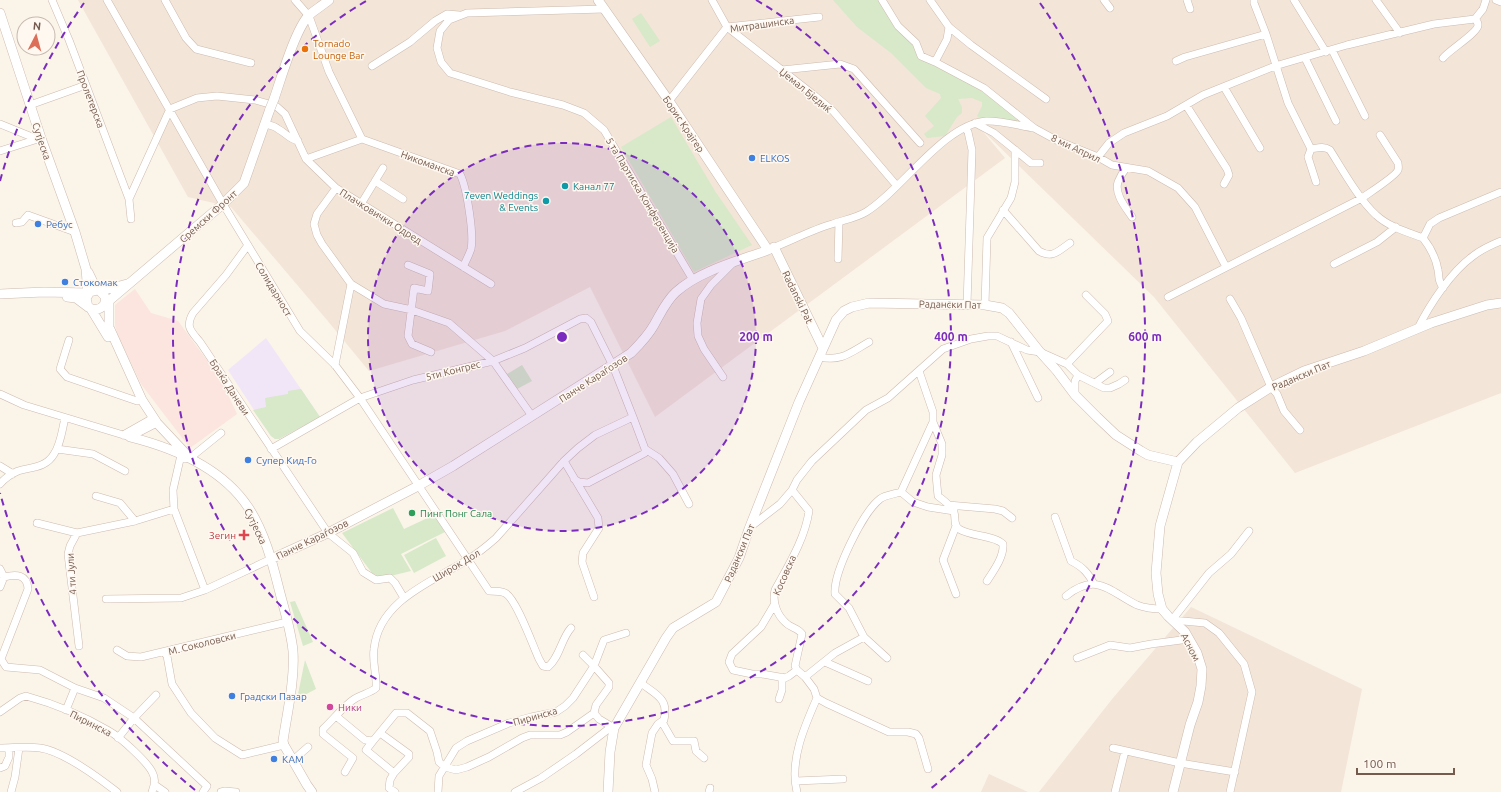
<svg xmlns="http://www.w3.org/2000/svg" width="1501" height="792" font-family="Ubuntu,sans-serif">
	<style>
		.residential { fill: #f3e5d8 }
		.commercial { fill: #fbe5de }
		.education { fill: #f0e6f8 }
		.green { fill: #d7e9c8 }
		.lines { fill: none; stroke-linecap: round; stroke-linejoin: round }
		.minor-casing { stroke: #cdbbb0; stroke-width: 8 }
		.tertiary-casing { stroke: #cdbbb0; stroke-width: 10 }
		.minor { stroke: #fff; stroke-width: 7 }
		.tertiary { stroke: #fff; stroke-width: 9 }
		.tertiary-bridge-casing { stroke: #cdbbb0; stroke-width: 10; stroke-linecap: butt }
		.tertiary-bridge { stroke: #fff; stroke-width: 9 }
		.ring { fill: none; stroke: #7b2cbf; stroke-width: 2; stroke-dasharray: 7 5 }
		.food-dot { fill: #e8710a; stroke: #fef8f0; stroke-width: 1.5 }
		.shop-dot { fill: #3f7fe0; stroke: #fef8f0; stroke-width: 1.5 }
		.culture-dot { fill: #0f9aa8; stroke: #fef8f0; stroke-width: 1.5 }
		.leisure-dot { fill: #2e9e5b; stroke: #fef8f0; stroke-width: 1.5 }
		.health-dot { fill: #e0444e; stroke: #fef8f0; stroke-width: 1.5 }
		.hotel-dot { fill: #d1479c; stroke: #fef8f0; stroke-width: 1.5 }
		.labels { text-anchor: middle; stroke-width: 3; stroke-linejoin: round; paint-order: stroke }
		.street-label { font-size: 10px; fill: #755a4e; stroke: #fef8f0 }
		.food-label { font-size: 10px; fill: #c56008; stroke: #fef8f0; text-anchor: start }
		.shop-label { font-size: 10px; fill: #366cbe; stroke: #fef8f0; text-anchor: start }
		.culture-label { font-size: 10px; fill: #0d838f; stroke: #fef8f0; text-anchor: start }
		.leisure-label { font-size: 10px; fill: #27864d; stroke: #fef8f0; text-anchor: start }
		.health-label { font-size: 10px; fill: #be3a42; stroke: #fef8f0; text-anchor: end }
		.hotel-label { font-size: 10px; fill: #b23c85; stroke: #fef8f0; text-anchor: start }
		.centre { fill: #7b2cbf; stroke: #fef8f0; stroke-width: 2 }
		.ring-label { font-size: 12px; text-anchor: middle; font-weight: bold; fill: #7b2cbf; stroke: #fef8f0; stroke-width: 3; stroke-linejoin: round; paint-order: stroke }
	</style>
	<rect width="100%" height="100%" fill="#fbf4e9"/>
	<path class="residential" d="M78,0H1501V393L1295,473L1154,297L980,128L1005,158L655,417L590,287L505,331L369,371L327,320L231,207L188,197Z
		M1191,607L1362,689L1341,792H1039L1113,698Z
		M989,774L1028,792H981Z"/>
	<path class="commercial" d="M135,289L151,313L178,321L220,378L237,414L190,448L141,384L118,336L115,325V305Z"/>
	<path class="education" d="M266,338L320,417L279,439H275L271,436L228,370Z"/>
	<path class="green" d="M833,0H879L914,46L921,59L972,85L1000,103L1021,121L1017,122L980,119L977,116L982,106V102L972,98L958,99L962,107V113L957,117L945,136L927,138L924,134L934,126L925,116L941,98L940,94L926,88L891,53L857,27Z
		M641,13L660,41L650,47L632,19Z
		M671,117L715,191L752,245L694,272L621,147Z
		M522,365L532,381L517,389L507,374Z
		M301,389L320,417L279,439H275L271,436L253,410L266,407L265,398L288,394V391Z
		M393,508L404,529L434,515L445,532L401,554L411,571L382,578L372,573L342,533Z
		M436,538L446,556L414,573L404,555Z
		M295,601L313,642L303,646L290,602Z
		M305,660L316,689L297,699Z"/>
	<g class="lines">
		<defs>
			<path id="minor" d="M52,0L69,40L129,199
				M107,0L223,204L300,331L335,365L360,398L489,591C493,591 501,591 505,593C516,598 533,646 539,659L543,666L548,667C560,657 561,639 571,628
				M165,0L186,38L196,49L251,63
				M295,0L309,16L329,72L362,139
				M712,0L727,27L815,96L833,111L897,186
				M882,0L898,26L916,43L921,56L935,62
				M930,0L949,27L971,45L1046,99
				M1104,0L1110,8
				M1187,0L1190,9
				M1254,0V3L1266,34L1288,103L1311,149L1308,157L1316,182
				M1294,0L1326,52
				M1376,0L1400,33
				M1496,0L1501,2
				M604,9L467,13L449,20L440,31L437,48L441,62L450,73L510,92L563,105L584,113L604,130L693,280
				M1475,19L1483,9L1486,0
				M949,27L947,39L935,62L984,88L1034,128L1058,141L1098,157L1112,165L1148,171L1178,188L1195,207L1226,267
				M1332,50L1365,116
				M1305,58L1336,121
				M1176,61L1185,57L1266,34
				M372,66L410,42L435,21L447,14L459,15
				M782,70L840,64L854,69L920,143
				M1224,87L1260,148
				M669,101L727,27L819,17
				M30,105L86,85
				M1186,105L1227,169L1229,175L1224,184
				M975,123L994,133L1031,163H1040
				M0,124L37,139
				M265,124C270,125 275,126 278,129C286,133 289,139 298,141
				M965,128L968,132L972,150L967,305
				M1311,149C1318,148 1323,146 1330,150C1342,169 1360,201 1376,215C1389,227 1407,232 1423,238
				M0,151L41,138
				M1098,157L1109,143L1124,133L1167,116L1203,95L1275,66L1347,45L1434,24L1475,19C1477,21 1478,23 1478,25C1478,33 1449,50 1443,58
				M306,159L362,139L460,174C467,188 474,234 471,249C469,255 466,261 463,267
				M1126,168C1123,172 1120,177 1118,182C1114,194 1126,208 1132,217
				M375,181L403,199
				M336,188L317,214L314,224L317,235L322,244L351,284L384,304L412,310L449,323L493,361L532,416
				M361,204L383,168
				M1003,210L1039,251C1053,259 1058,251 1070,243
				M131,219L129,199L170,109L197,98L217,96L255,100L276,106L285,114L306,159L336,188L491,284
				M16,223L22,222L28,215L75,232
				M248,245L226,275L193,313C185,327 191,331 200,342L328,533L353,553L363,572L376,580L390,578L395,583L404,598
				M770,249C791,241 811,230 832,224C844,220 856,218 866,212C903,189 943,125 986,121C999,120 1021,126 1034,128
				M838,259L839,222
				M1334,264L1377,242L1396,227
				M408,265L430,274L428,291L414,288L408,336L412,344L431,352
				M1443,288C1437,278 1440,280 1438,270C1436,258 1430,247 1423,238L1430,224L1439,218L1501,192
				M1168,297L1362,198C1369,193 1396,176 1398,170C1399,168 1398,165 1398,163L1380,135
				M1230,299L1241,318L1271,387L1277,394L1284,411L1300,430
				M985,305L987,238L1011,198L1015,182V150
				M1418,328C1430,304 1451,272 1473,256C1482,249 1491,245 1501,241
				M69,340L60,369L67,377L137,401
				M1011,342L1038,398
				M820,357C841,362 851,352 869,342
				M1067,364L1108,321L1105,314L1086,295
				M335,365L351,284
				M723,377L704,349L698,336L697,323L701,299L711,285L733,263
				M1095,383L1110,372
				M0,394L24,405L130,437L157,423
				M1075,395V381L1078,375
				M933,422L942,444V455L936,475L938,496C943,500 952,506 954,512C956,518 953,525 959,529C972,537 994,535 1003,544C1004,557 994,570 987,581
				M123,435L153,418
				M57,449L93,454L125,471
				M271,449L360,398L413,380L493,361L525,348L580,319L586,318L591,322L613,366L633,417L595,435L578,448L564,461L496,538C487,546 477,554 467,560C432,582 379,600 374,649C372,662 377,675 376,688C370,693 363,694 356,698C345,704 333,720 323,729V734L353,758L345,772
				M645,449L659,458L673,474L689,504
				M181,455L173,490L174,509L205,590
				M185,459L190,458L221,433
				M564,461L598,518L599,528L583,553L582,562L594,597
				M0,466L13,474
				M574,479L579,482L588,483L645,453V449L633,417
				M0,484C5,478 11,474 18,471C31,467 46,468 54,454C61,444 62,430 65,418
				M792,490L809,511C805,539 788,566 775,590C772,602 777,615 786,623C791,628 798,628 802,634L795,666L797,670L805,677L814,689L817,698L826,703L889,732H908L916,734L919,738L928,769
				M901,492L933,422V412L919,371
				M96,496L120,503L135,521
				M948,505L995,509L1003,511L1012,518
				M1055,517L1071,561C1083,567 1088,573 1094,584
				M37,523L77,533
				M956,526L943,560L956,594
				M749,528L780,504L792,490L797,480L812,461L866,410L888,398L943,349L971,339L988,336H997L1027,350L1040,352L1067,364L1078,375L1104,388H1110L1119,384L1125,380
				M0,569L4,577L0,587
				M4,577C16,574 27,574 28,589L1,659L6,667L40,670L75,688L104,698L134,718L207,786L203,792
				M1066,596C1097,571 1110,592 1137,605C1145,608 1154,609 1162,609
				M106,599L181,598L205,590L271,559
				M774,605L761,627L732,654L729,662L733,670L752,674H762L785,678L789,676L797,670
				M1172,620L1205,623L1219,633L1244,664L1252,692L1230,792
				M1172,620L1209,573L1231,554L1249,531
				M79,646L68,554L70,546L77,533L135,521L174,509
				M117,650L127,656L141,657L287,622
				M164,652L167,656L172,684L191,713L215,738L242,755L284,745
				M583,655L594,666L609,683V687L596,705L594,713L599,719L614,728
				M887,658L864,637L849,608L835,594C833,573 863,512 880,499C885,495 895,494 901,492L913,502L928,507L954,511
				M1077,658L1110,645L1130,648L1151,644L1189,639
				M825,662L868,681
				M805,677L835,653L864,637
				M641,683C656,695 669,698 664,720L658,724L652,733L646,765L652,779L655,792
				M779,699L782,690V677
				M66,710L75,688
				M0,712L20,698L26,696C55,704 84,716 109,731C120,737 149,763 153,774C156,780 154,787 152,792
				M336,716L365,740L373,741L396,713H407L430,731L437,752L439,762L445,767L456,770L467,767L489,757L522,738L530,735H560L567,732L594,713
				M662,722L673,741H694L696,751L704,758
				M118,738L134,718L156,695
				M373,741L366,750L394,773L409,757V754L380,733
				M0,748C13,748 27,746 40,748C62,751 99,778 117,792
				M1113,748L1180,763L1235,772
				M292,761L308,747
				M0,768L5,766L9,757V748
				M394,773L390,780L389,788L395,792
				M796,781L843,779
				M155,785L165,792
				M11,792L15,777L19,748
				M221,792L225,791L236,792
				M438,792L439,776L456,748L467,741L509,723L531,717L556,712L565,706L573,698L594,666L604,640L626,633
				M515,792L541,778L576,754L611,727
				M709,792L710,788
				M797,792C789,761 805,725 817,698
				M1115,792L1125,751"/>
			<path id="tertiary" d="M0,13L41,138L75,232L86,269L88,293L44,292L0,294
				M274,99C281,79 295,30 309,15C315,10 323,5 329,0
				M774,247L823,348
				M88,272C91,277 93,285 98,289C103,295 108,296 104,305C100,310 94,311 88,307L86,298L90,292L98,290
				M101,291L127,284
				M67,297L76,298L88,307
				M109,302V327L142,400L157,423L187,455
				M104,305L223,204L244,183L270,109
				M91,309L108,337
				M130,437C174,448 222,468 248,507C264,531 272,561 279,589C284,609 291,630 293,651C295,680 287,713 283,741L284,745L307,785L312,792
				M271,559L328,533L418,486L453,466L631,353C639,345 648,336 654,325C661,313 666,301 676,292C699,271 738,261 768,250L669,101L598,0
				M608,792L610,752L614,728L666,638L673,628L716,602L739,558L749,529L799,402L836,320L844,311L852,307L869,303L985,305L1002,308L1009,313L1040,352L1057,371L1075,395L1097,417L1116,435L1141,451L1148,455L1178,462
				M1173,792L1190,725L1198,702L1201,686L1202,669L1197,653L1185,632L1168,616L1162,609L1158,594L1156,573L1160,526L1178,462L1197,442L1238,408L1271,387L1304,371L1364,351L1431,323L1487,305L1501,303"/>
		</defs>
		<use href="#minor" class="minor-casing"/>
		<use href="#tertiary" class="tertiary-casing"/>
		<use href="#minor" class="minor"/>
		<use href="#tertiary" class="tertiary"/>
		<defs>
			<path id="tertiary-bridge" d="M270,109L274,99"/>
		</defs>
		<use href="#tertiary-bridge" class="tertiary-bridge-casing"/>
		<use href="#tertiary-bridge" class="tertiary-bridge"/>
	</g>
	<circle cx="562" cy="337" r="194" fill="#7b2cbf" fill-opacity=".12"/>
	<g class="ring">
		<circle cx="562" cy="337" r="194"/>
		<path d="M756 0A389 389 0 1 1 368 0"/>
		<path d="M195 790A583 583 0 0 1 0 493M0 181A583 583 0 0 1 84 3M1040 3A583 583 0 0 1 929 790"/>
	</g>
	<circle class="food-dot" cx="305" cy="49" r="4"/>
	<g class="shop-dot">
		<circle cx="752" cy="158" r="4"/>
		<circle cx="38" cy="224" r="4"/>
		<circle cx="65" cy="282" r="4"/>
		<circle cx="248" cy="460" r="4"/>
		<circle cx="232" cy="696" r="4"/>
		<circle cx="274" cy="759" r="4"/>
	</g>
	<g class="culture-dot">
		<circle cx="565" cy="186" r="4"/>
		<circle cx="546" cy="201" r="4"/>
	</g>
	<circle class="leisure-dot" cx="412" cy="513" r="4"/>
	<path class="health-dot" d="M242 529h4v4h4v4h-4v4h-4v-4h-4v-4h4z"/>
	<circle class="hotel-dot" cx="330" cy="707" r="4"/>
	<g class="labels">
		<g class="street-label">
			<text transform="translate(762 24) rotate(-8)" y="4">Митрашинска</text>
			<text transform="translate(806 90) rotate(39)" y="4">Џемал Бједиќ</text>
			<text transform="translate(91 99) rotate(69)" y="4">Пролетерска</text>
			<text transform="translate(684 124) rotate(56)" y="4">Борис Крајгер</text>
			<text transform="translate(42 141) rotate(71)" y="4">Сутјеска</text>
			<text transform="translate(1076 148) rotate(25)" y="4">8 ми Април</text>
			<text transform="translate(428 163) rotate(20)" y="4">Никоманска</text>
			<text transform="translate(643 195) rotate(59)" y="4">5 та Партиска Конференција</text>
			<text transform="translate(208 216) rotate(-42)" y="4">Сремски Фронт</text>
			<text transform="translate(381 216) rotate(32)" y="4">Плачковички Одред</text>
			<text transform="translate(274 289) rotate(59)" y="4">Солидарност</text>
			<text transform="translate(798 297) rotate(64)" y="4">Radanski Pat</text>
			<text transform="translate(950 304) rotate(1)" y="4">Радански Пат</text>
			<text transform="translate(453 370) rotate(-14)" y="4">5ти Конгрес</text>
			<text transform="translate(1301 375) rotate(-23)" y="4">Радански Пат</text>
			<text transform="translate(593 378) rotate(-33)" y="4">Панче Караѓозов</text>
			<text transform="translate(230 387) rotate(57)" y="4">Браќа Даневи</text>
			<text transform="translate(256 526) rotate(64)" y="4">Сутјеска</text>
			<text transform="translate(312 539) rotate(-26)" y="4">Панче Караѓозов</text>
			<text transform="translate(739 553) rotate(-67)" y="4">Радански Пат</text>
			<text transform="translate(456 565) rotate(-31)" y="4">Широк Дол</text>
			<text transform="translate(71 574) rotate(-94)" y="4">4 ти Јули</text>
			<text transform="translate(784 575) rotate(-66)" y="4">Косовска</text>
			<text transform="translate(202 643) rotate(-14)" y="4">М. Соколовски</text>
			<text transform="translate(1191 647) rotate(63)" y="4">Асном</text>
			<text transform="translate(535 716) rotate(-16)" y="4">Пиринска</text>
			<text transform="translate(91 723) rotate(27)" y="4">Пиринска</text>
		</g>
		<g class="food-label">
			<text x="313" y="47">Tornado<tspan x="313" dy="12">Lounge Bar</tspan></text>
		</g>
		<g class="shop-label">
			<text x="760" y="162">ELKOS</text>
			<text x="46" y="228">Ребус</text>
			<text x="73" y="286">Стокомак</text>
			<text x="256" y="464">Супер Кид-Го</text>
			<text x="240" y="700">Градски Пазар</text>
			<text x="282" y="763">КАМ</text>
		</g>
		<g class="culture-label">
			<text x="573" y="190">Канал 77</text>
			<text x="538" y="199" text-anchor="end">7even Weddings<tspan x="538" dy="12">&amp; Events</tspan></text>
		</g>
		<g class="leisure-label">
			<text x="420" y="517">Пинг Понг Сала</text>
		</g>
		<g class="health-label">
			<text x="236" y="539">Зегин</text>
		</g>
		<g class="hotel-label">
			<text x="338" y="711">Ники</text>
		</g>
	</g>
	<circle cx="562" cy="337" r="6" class="centre"/>
	<g class="ring-label">
		<text x="756" y="341">200 m</text>
		<text x="951" y="341">400 m</text>
		<text x="1145" y="341">600 m</text>
	</g>
	<g transform="translate(36 36) rotate(6)"><circle r="19" fill="#fef8f0" stroke="#c7b9af"/>
	<path d="M0-3L7 15L0 10L-7 15Z" fill="#dd6e57"/>
	<text y="-6" font-size="11" font-weight="bold" text-anchor="middle" fill="#755a4e">N</text>
	</g>
	<path d="M1357 768v6h97v-6" fill="none" stroke="#755a4e" stroke-width="2"/>
	<text x="1363" y="768" font-size="12" fill="#755a4e" stroke="#fef8f0" stroke-width="3" paint-order="stroke">100 m</text>
</svg>
